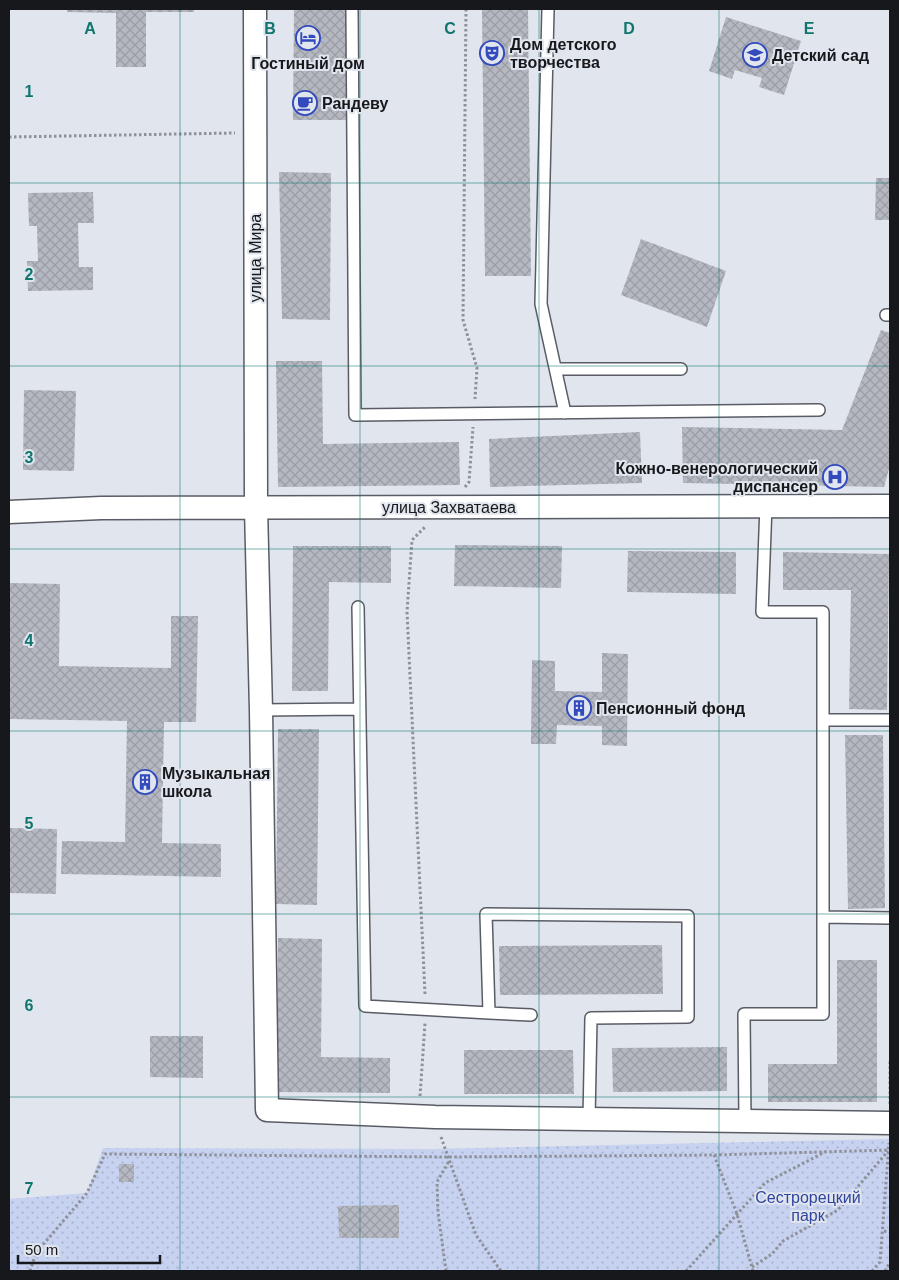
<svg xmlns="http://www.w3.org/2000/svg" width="899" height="1280" font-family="Arial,sans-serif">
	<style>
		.park { fill: url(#park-dots) }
		.building { fill: url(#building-cross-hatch) }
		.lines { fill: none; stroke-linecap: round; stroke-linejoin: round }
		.service-casing { stroke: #595c64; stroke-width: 14 }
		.minor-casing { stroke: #595c64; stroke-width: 25 }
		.path { stroke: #8e9198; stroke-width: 3; stroke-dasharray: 2.5 2.5; stroke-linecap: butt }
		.service { stroke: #fff; stroke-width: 11 }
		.minor { stroke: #fff; stroke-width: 22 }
		.grid { fill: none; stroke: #0f766e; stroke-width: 1; stroke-opacity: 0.55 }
		.labels { text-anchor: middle; stroke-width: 4; stroke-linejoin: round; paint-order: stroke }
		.poi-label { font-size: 16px; font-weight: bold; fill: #17181b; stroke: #e1e5ee; text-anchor: start }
		.street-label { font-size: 16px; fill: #17181b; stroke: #e1e5ee }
		.park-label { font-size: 16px; fill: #2f459f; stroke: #e1e5ee }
		.grid-label { font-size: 16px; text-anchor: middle; font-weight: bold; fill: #0f766e; stroke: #e1e5ee; stroke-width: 4; stroke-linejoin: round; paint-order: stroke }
	</style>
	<defs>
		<pattern id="park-dots" width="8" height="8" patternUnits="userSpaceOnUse" patternTransform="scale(1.25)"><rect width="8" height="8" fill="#c7d2f1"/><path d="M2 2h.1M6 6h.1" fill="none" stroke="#aab4ce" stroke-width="1.8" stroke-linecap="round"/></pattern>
		<pattern id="building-cross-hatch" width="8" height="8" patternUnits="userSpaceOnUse" patternTransform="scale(1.25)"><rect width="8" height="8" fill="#b5b8c1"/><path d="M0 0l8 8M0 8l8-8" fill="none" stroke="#9b9da5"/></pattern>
	</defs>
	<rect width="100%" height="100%" fill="#e1e5ee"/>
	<path class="park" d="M890,1139V1271H9V1199L87,1193L103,1148L432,1149Z"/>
	<path class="building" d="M67,9H194V12H146V67H116V13L67,12Z
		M294,9H347V120H293Z
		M482,9H528L531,276H485Z
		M726,17L801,41L784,95L759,87L762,78L735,70L732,79L709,71Z
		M279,172L331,173L330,320L282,319Z
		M876,178H890V220H875Z
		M93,192L94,223H78L79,267H93V290L28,291L27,261H38L37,226H29L28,193Z
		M641,239L726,271L707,327L621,295Z
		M881,330L890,333V465L884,487L683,483L682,427L842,430Z
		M276,361H322L323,444L459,442L460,485L278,487Z
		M24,390L76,391L74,471L23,470Z
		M640,432L642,483L490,487L489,439Z
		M455,545L562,546L561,588L454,586Z
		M293,546H391V583L329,582L328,691H292Z
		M628,551L736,552V594L627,592Z
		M783,552L889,554L887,710L849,709L851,590H783Z
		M9,583L60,584L59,666L171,668V616H198L196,722H164L162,843L221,844V877L61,874L62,841L125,842L127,721L9,719Z
		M602,653L628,654L627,746L602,745V726L557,725L556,744H531L532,660L555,661V691L602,692Z
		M278,729H319L317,905L276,904Z
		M845,735H883L885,908L848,909Z
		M9,828L57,829L56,894L9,893Z
		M278,938L322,939L321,1057L390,1058V1093L277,1092Z
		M662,945L663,994L500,995L499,946Z
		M837,960H877V1102H768V1064H837Z
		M150,1036H203V1078L150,1077Z
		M727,1047V1091L613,1092L612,1048Z
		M464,1050H573L574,1094H464Z
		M119,1164H134V1182H119Z
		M399,1205V1238H339L338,1206Z"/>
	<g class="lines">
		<defs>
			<path id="service" d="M352,9L355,415L819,410
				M548,9L541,304L565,413
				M886,315H890
				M557,369H681
				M358,607L365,1006L489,1013
				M261,710L359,709
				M823,720H890
				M823,917L890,918
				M531,1015L489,1013L486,914L688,916V1017L591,1018L589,1119
				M745,1121L744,1014H823V612H762L766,505"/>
			<path id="minor" d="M255,9L256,508L261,710L267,1110L435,1117L890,1123
				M9,512L101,508L890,506"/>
		</defs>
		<use href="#service" class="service-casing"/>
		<use href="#minor" class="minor-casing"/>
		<path class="path" d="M466,9L463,320L477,368L475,399
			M9,137L235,133
			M465,487L469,482L473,427
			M425,994L407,612L412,540L425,527
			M420,1096L425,1023
			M890,1104V1061
			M441,1137L476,1235L501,1271
			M714,1155L737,1214L753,1271
			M884,1231L890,1232
			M752,1267L772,1254L783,1241L838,1210L888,1151
			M30,1271L36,1253L87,1193L105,1154L447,1157L714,1155L890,1150
			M446,1271L438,1212L437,1182L449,1161
			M686,1271L765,1183L825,1152
			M872,1271L880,1262L889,1143
			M885,1271L890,1262"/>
		<use href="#service" class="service"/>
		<use href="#minor" class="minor"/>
	</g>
	<path class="grid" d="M180,9V1271M360,9V1271M539,9V1271M719,9V1271M9,183H890M9,366H890M9,549H890M9,731H890M9,914H890M9,1097H890"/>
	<defs>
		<symbol id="hotel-ring" viewBox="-11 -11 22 22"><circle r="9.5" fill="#e1e5ee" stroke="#324abc" stroke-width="1.5"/><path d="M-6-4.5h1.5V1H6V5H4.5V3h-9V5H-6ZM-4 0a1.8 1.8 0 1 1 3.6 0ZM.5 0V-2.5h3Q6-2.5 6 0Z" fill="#324abc"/></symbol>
		<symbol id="theatre-ring" viewBox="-11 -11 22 22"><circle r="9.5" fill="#e1e5ee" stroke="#324abc" stroke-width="1.5"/><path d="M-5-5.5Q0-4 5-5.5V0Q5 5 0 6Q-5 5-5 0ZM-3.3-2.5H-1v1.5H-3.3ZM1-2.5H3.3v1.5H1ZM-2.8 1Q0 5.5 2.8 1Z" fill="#324abc"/></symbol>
		<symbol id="school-ring" viewBox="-11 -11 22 22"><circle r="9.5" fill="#e1e5ee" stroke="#324abc" stroke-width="1.5"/><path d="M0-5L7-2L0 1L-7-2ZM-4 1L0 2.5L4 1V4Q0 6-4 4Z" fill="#324abc"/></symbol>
		<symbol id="cafe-ring" viewBox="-11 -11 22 22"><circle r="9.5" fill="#e1e5ee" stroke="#324abc" stroke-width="1.5"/><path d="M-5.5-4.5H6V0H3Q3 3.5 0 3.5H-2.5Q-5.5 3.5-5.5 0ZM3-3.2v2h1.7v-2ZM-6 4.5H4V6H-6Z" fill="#324abc"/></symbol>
		<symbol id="hospital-ring" viewBox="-11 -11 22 22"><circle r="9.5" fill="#e1e5ee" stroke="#324abc" stroke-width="1.5"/><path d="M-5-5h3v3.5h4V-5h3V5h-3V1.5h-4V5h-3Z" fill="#324abc"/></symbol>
		<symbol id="building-ring" viewBox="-11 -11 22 22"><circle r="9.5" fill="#e1e5ee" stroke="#324abc" stroke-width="1.5"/><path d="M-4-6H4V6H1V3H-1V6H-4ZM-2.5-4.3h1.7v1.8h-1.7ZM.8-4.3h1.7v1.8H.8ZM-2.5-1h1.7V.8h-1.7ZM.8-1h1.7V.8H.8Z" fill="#324abc"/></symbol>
	</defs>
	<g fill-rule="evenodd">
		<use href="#hotel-ring" x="294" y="24" width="28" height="28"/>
		<use href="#theatre-ring" x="478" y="39" width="28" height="28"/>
		<use href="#school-ring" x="741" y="41" width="28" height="28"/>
		<use href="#cafe-ring" x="291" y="89" width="28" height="28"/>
		<use href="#hospital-ring" x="821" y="463" width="28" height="28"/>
		<use href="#building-ring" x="565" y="694" width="28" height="28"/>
		<use href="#building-ring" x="131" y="768" width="28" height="28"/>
	</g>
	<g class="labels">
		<g class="poi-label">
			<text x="510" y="50">Дом детского<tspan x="510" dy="18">творчества</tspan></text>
			<text x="772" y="61">Детский сад</text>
			<text x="308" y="69" text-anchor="middle">Гостиный дом</text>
			<text x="322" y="109">Рандеву</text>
			<text x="818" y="474" text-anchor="end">Кожно-венерологический<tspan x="818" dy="18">диспансер</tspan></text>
			<text x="596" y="714">Пенсионный фонд</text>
			<text x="162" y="779">Музыкальная<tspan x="162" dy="18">школа</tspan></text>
		</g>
		<g class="street-label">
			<text transform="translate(255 258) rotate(-90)" y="6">улица Мира</text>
			<text x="449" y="513">улица Захватаева</text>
		</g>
		<g class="park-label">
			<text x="808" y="1203">Сестрорецкий<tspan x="808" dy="18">парк</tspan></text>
		</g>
	</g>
	<g class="grid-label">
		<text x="90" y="34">A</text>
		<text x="270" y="34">B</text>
		<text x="450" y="34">C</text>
		<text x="629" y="34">D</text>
		<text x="809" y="34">E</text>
		<text x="29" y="97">1</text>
		<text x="29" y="280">2</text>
		<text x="29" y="463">3</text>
		<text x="29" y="646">4</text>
		<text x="29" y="829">5</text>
		<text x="29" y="1011">6</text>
		<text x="29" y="1194">7</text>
	</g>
	<rect width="899" height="1280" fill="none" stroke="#17181b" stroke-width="20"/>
	<path d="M18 1255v8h142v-8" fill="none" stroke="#17181b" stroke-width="2.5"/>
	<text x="25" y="1255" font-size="15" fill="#17181b" stroke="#e1e5ee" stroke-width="4" paint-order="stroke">50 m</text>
</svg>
